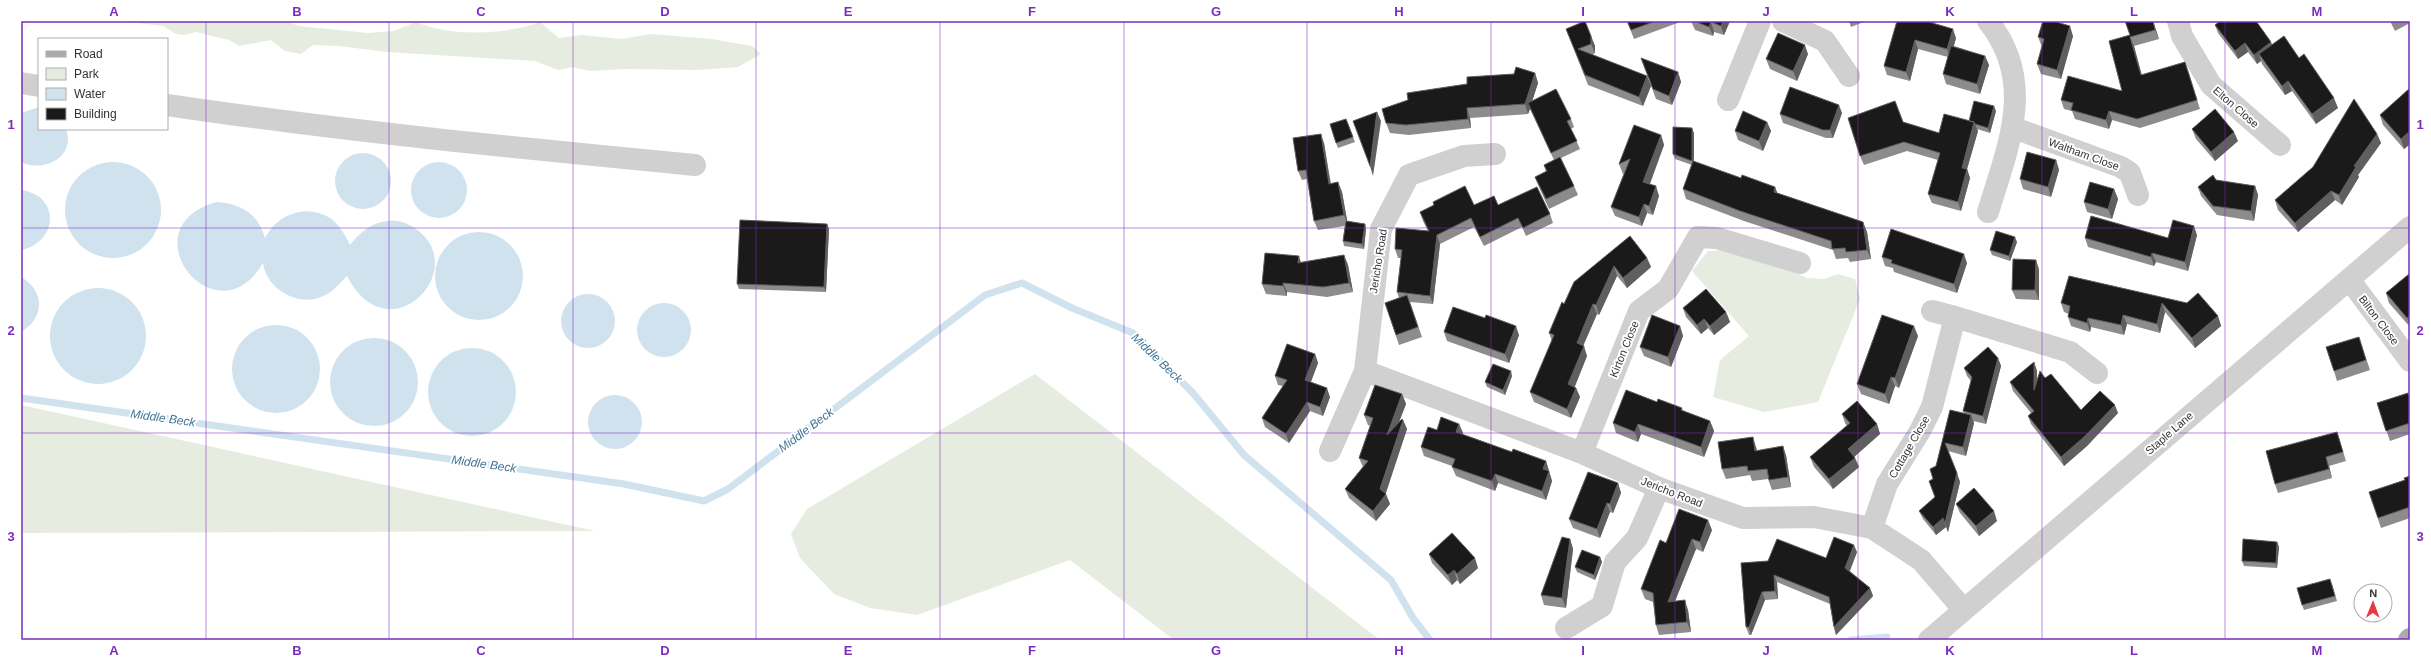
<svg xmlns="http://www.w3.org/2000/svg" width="2431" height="661" font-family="Helvetica,sans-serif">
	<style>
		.green { fill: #e6ecdf }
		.water { fill: #cfe2ee }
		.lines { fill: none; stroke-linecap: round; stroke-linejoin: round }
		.stream { stroke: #cfe2ee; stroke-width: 7 }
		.minor { stroke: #d0d0d0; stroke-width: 22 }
		.major { stroke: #ababab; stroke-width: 22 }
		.wall { fill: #8c8c8c }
		.shaded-wall { fill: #5f5f5f }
		.building { fill: #1a1a1a; stroke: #5f5f5f }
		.grid { fill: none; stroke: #7b2cbf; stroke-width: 1; stroke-opacity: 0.55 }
		.labels { text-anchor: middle; stroke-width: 4; stroke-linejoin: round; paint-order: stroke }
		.street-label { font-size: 11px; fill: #333; stroke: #fff }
		.water-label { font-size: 12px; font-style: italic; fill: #3f7597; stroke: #fff }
		.neatline { fill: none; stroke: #7b2cbf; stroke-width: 1.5 }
		.grid-label { font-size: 13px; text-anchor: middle; font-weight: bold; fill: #7b2cbf }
	</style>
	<rect width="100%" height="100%" fill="#fff"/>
	<path class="green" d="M121,21H285L299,26L368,33L393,31L416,22C451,37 506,35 540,22L559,38L582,35L622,39L651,34L712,39L752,46L761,54L738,67L697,70L626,69L590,71L573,67L558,70L535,61L387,52L339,46L313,45L301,54L285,51L271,40L239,46L229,40L196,32L185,35L176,34L163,26Z
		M1725,250L1778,264L1807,278L1824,279L1838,274L1855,279L1860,299L1818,402L1764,412L1713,397L1720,360L1749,336L1692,271L1708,251Z
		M1035,374L1380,640H1174L1070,560L917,615L870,608L834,594L800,558L791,534L807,509Z
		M21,405L595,531L21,533Z"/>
	<path class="water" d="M39,107V129H66C76,157 44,173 21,162V113Z
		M335 181a28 28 0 1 1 56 0a28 28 0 1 1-56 0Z
		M65 210a48 48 0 1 1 96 0a48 48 0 1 1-96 0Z
		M411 190a28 28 0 1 1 56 0a28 28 0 1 1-56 0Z
		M21,190C60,195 59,241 22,250Z
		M217,202C242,204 258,214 265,238C277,214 307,203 330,218C340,225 345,235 350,245C363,229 376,219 398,221C408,223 416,228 422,234C466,275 387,354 347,276C339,284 332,293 321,297C297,307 266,288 263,263C216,343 125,227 217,202Z
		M435 276a44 44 0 1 1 88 0a44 44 0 1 1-88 0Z
		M21,277C45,291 45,318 21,332Z
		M50 336a48 48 0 1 1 96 0a48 48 0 1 1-96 0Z
		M561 321a27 27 0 1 1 54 0a27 27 0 1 1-54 0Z
		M637 330a27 27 0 1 1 54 0a27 27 0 1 1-54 0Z
		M232 369a44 44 0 1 1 88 0a44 44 0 1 1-88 0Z
		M330 382a44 44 0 1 1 88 0a44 44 0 1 1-88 0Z
		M428 392a44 44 0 1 1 88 0a44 44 0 1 1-88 0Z
		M588 422a27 27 0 1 1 54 0a27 27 0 1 1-54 0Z"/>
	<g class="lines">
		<path class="stream" d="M21,398L624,484L704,501L728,489L985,295L1022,283L1072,308L1133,333L1193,393L1244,455L1391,580L1413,618L1430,640
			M1851,640L1887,637"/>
		<path class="minor" d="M1783,21L1825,41L1849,76
			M2178,21L2182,36L2211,85L2280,145
			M21,83L39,86
			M1728,100L1760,21
			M167,105C342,131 518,148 695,165
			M2014,128L2121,167L2130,173L2138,195
			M1495,154L1464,156L1409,175L1381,229L1365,371L1582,453L1659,488L1743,518L1814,517L1872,528L1921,560L1963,609
			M1988,212C2008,146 2037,82 1988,21
			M2349,279L2410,361
			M1932,311L1955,317
			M1330,451L1365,371
			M1582,453L1639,311L1668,289L1698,237L1717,238L1800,263
			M1872,528L1887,484L1920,431L1932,407L1955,317L2070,352L2097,373
			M1566,628L1602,606L1615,562L1637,538L1659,488
			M1929,640L2410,227"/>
		<path class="major" d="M2409,640L2410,639"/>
	</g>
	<path class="wall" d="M1627,21H1683L1634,39Z
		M1691,21H1730L1724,35L1714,32L1713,36L1695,30Z
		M1849,21H1866L1851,27Z
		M1897,21H1935L1934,24L1956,38L1954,46L1985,56L1989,65L1980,94L1946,84L1943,74L1948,57L1918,49L1910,81L1887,75L1884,66Z
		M2153,21L2159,39L2134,46L2142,75L2188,71L2200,109L2140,128L2112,120L2109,129L2075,119L2072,111L2064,109L2061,100L2122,91L2130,35Z
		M2390,21H2410V23L2395,31Z
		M2215,25L2271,42L2272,45L2299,58L2338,108L2316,124L2292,91L2285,95L2262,64L2261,61L2257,64L2248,52L2238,59L2218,33Z
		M1566,29L1591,36L1595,46V53L1592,55L1647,76L1651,86L1643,106L1588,85Z
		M2073,36L2061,79L2041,74L2037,64L2042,47L2038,37Z
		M1808,54L1797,81L1770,69L1766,59Z
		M1641,58L1678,72L1681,82L1672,105L1656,99Z
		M1535,73L1538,83L1532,101L1571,119L1574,127L1571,129L1580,149L1561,158L1574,186L1578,195L1549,209L1539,187L1535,177L1546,172L1544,165L1554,160L1530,109L1528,114L1470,118L1471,128L1409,135L1390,133L1386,123L1467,84Z
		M2410,88V144L2404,149L2383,125L2380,115Z
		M1996,111L1990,133L1977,129L1978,131L1967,169L1970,178L1961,211L1932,203L1928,194L1938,160L1907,151L1864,165L1860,156L1903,122L1939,133L1969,121Z
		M1842,113L1833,138H1826L1783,123L1780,114Z
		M1346,119L1355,142L1338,148L1336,143Z
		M1767,122L1771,131L1763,151L1738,140L1735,131Z
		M2192,129L2238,141L2215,161L2196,139Z
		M1694,133V161L1741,178L1775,187L1777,193L1863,222L1867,232L1871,259L1850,262L1848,258L1836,259L1833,250L1744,221L1686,199L1683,189L1692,165L1675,159L1673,154Z
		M2377,134L2381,143L2358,175L2359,177L2342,205L2335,200L2298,232L2278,210L2275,200Z
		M1661,135L1664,145L1650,184L1659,196L1653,215L1647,213L1642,226L1615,216L1611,207L1624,173L1623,174L1619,164Z
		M1324,143L1331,184L1338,182L1342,192L1347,221L1365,224L1366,229L1364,249L1344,246L1343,241L1345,226L1318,230L1314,221L1307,179L1302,180L1298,171Z
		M2056,160L2059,170L2051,197L2023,189L2020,179Z
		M2216,180L2255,186L2258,195L2254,221L2217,215L2201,196L2198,187Z
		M2114,189L2118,199L2112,219L2087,212L2084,202Z
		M1474,205H1498L1550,214L1553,223L1526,236L1522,227L1484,246L1474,227L1440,244L1433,304L1410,302L1422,337L1399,345L1385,303L1399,298L1397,292L1401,258H1398L1395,249L1428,231L1423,221L1420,212Z
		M827,224L829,229L826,292L739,289L737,284Z
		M2197,235L2188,271L2156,262L2154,266L2088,247L2085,238H2168Z
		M1630,236L1647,258L1651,267L1627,288L1617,276L1599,315L1597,314L1583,346L1587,356L1574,387L1576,388L1580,397L1571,418L1534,402L1530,392L1552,341L1549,333L1564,304Z
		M2017,242L2010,261L1992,255L1990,250Z
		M1344,255L1348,265L1353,292L1327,297L1287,292V296L1266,294L1262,284L1301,262Z
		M1882,257L1967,263L1957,293L1894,272L1893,268L1885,266Z
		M2039,269V300L2016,299L2012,290Z
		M2410,275V327L2389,303L2386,293Z
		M2069,276L2218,316L2221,326L2195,348L2165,312L2160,333L2127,324L2124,335L2091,327L2090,332L2071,326L2068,317L2069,314L2064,312L2061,303Z
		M1683,308L1726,312L1730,322L1714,335L1708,328L1701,334L1686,317Z
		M1680,326L1683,336L1671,367L1644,356L1640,347Z
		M1444,332L1519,335L1509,363L1447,341Z
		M1918,336L1899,388L1895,386L1889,404L1861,394L1857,384Z
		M2362,346L2370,370L2337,381L2334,371Z
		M1315,354L1318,363L1311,382L1330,397L1323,416L1310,411L1289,443L1265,427L1262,418L1283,386L1278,385L1275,376Z
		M1998,358L2001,366L1986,424L1973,421L1974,423L1966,456L1948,451L1960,482L1948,532L1946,527L1936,535L1923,519L1919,511L1935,497L1933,479L1950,410L1964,413L1963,411L1971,381L1967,376L1964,368Z
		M2034,362L2037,371V379L2045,378L2081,410L2118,413L2087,446L2064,466L2031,424L2028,416L2031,413L2013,391L2010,382Z
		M1512,376L1505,395L1487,387L1485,382Z
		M1402,394L1406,404L1399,422L1403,420L1407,429L1385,493L1390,504L1376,521L1349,498L1345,489L1363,467L1359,458L1370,426L1368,425L1364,415Z
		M2410,400V434L2390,441L2377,403Z
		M1657,402L1682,408L1683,411L1710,421L1714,431L1704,457L1641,434L1638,442L1616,433L1613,423Z
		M1842,414L1877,424L1880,434L1854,456L1859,467L1833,489L1814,467L1810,457L1847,426L1845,423Z
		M1459,424L1463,433L1462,434L1512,452L1546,461L1552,481L1546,500L1498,483L1495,491L1456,476L1452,467V466L1424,456L1421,447L1437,430Z
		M2337,432L2346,461L2329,466L2332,478L2278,493L2275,484Z
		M1756,447L1757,450L1786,455L1791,487L1772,490L1768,479L1752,481L1750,475L1726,479L1722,469Z
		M2410,476V518L2381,528L2369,492L2405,480Z
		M1618,483L1621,493L1613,513L1610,512L1600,538L1573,528L1569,519Z
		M1956,504L1997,521L1979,536L1960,513Z
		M1712,530L1703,552L1696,549L1675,601L1688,610L1691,632L1659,635L1656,625L1653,602L1645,599L1641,589L1666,543Z
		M1570,539L1573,549L1566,608L1544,605L1541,595Z
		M2277,542L2279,547L2277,568L2244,566L2242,561Z
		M1857,552L1850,571L1870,588L1873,596L1836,635L1834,627L1830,604L1777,582L1778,599L1765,600L1751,635H1749L1746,627L1741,563L1826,558Z
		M1429,554L1478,568L1460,584L1457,580L1452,585L1432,563Z
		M1600,557L1602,562L1595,580L1577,572L1575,567Z
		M2332,584L2337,601L2304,610L2302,605Z"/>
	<path class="shaded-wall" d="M1723,21H1730L1724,35L1721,26Z
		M1929,21H1935L1932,31L1929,22Z
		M2153,21L2159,39L2155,30Z
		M1711,22L1714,32L1713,36L1709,27Z
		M2070,26L2073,36L2061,79L2057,70Z
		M1953,29L1956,38L1950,58L1947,49Z
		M1591,36L1595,46V53L1591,44Z
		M2130,37L2134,46L2144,85L2141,75Z
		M1915,40L1918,49L1910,81L1906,72Z
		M2271,42L2274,51L2259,54L2261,61L2257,64L2254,55Z
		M2245,43L2248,52L2238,59L2235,51Z
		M1805,45L1808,54L1797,81L1793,71Z
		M1985,56L1989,65L1980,94L1977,84Z
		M1678,72L1681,82L1672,105L1669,96Z
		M1535,73L1538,83L1530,108L1528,103L1530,109L1528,114L1525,104Z
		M1647,76L1651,86L1643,106L1639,97Z
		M2288,81L2292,91L2285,95L2282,86Z
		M2334,98L2338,108L2316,124L2312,114Z
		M1839,105L1842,113L1833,138L1830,130Z
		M1994,106L1996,111L1990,133L1988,128Z
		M1467,108L1470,118L1471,128L1468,119Z
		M2109,111L2112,120L2109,129L2106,120Z
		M1377,112L1381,121L1373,176L1370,166Z
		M1767,122L1771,131L1763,151L1759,141Z
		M1974,122L1978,131L1967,169L1970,178L1961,211L1958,202L1962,168Z
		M1692,128L1694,133V166L1692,161Z
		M2410,131V144L2404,149L2401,139Z
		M2234,132L2238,141L2215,161L2211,152Z
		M1321,134L1324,143L1332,194L1329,184Z
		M2377,134L2381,143L2358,175L2359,177L2342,205L2339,195L2354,166Z
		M1661,135L1664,145L1647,191L1643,182Z
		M2056,160L2059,170L2051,197L2048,187Z
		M1338,182L1342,192L1348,225L1344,215Z
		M1656,186L1659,196L1653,215L1649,206Z
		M2255,186L2258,195L2254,221L2251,211Z
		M1775,187L1779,197L1774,192Z
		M2114,189L2118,199L2112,219L2108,209Z
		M2331,191L2335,200L2298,232L2295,223Z
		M1644,204L1647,213L1642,226L1639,217Z
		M1863,222L1867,232L1871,259L1867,250Z
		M827,224L829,229L826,292L824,287Z
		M1365,224L1366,229L1364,249L1362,244Z
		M2194,226L2197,235L2188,271L2185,262Z
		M1437,235L1440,244L1433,304L1430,296Z
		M2015,237L2017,242L2010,261L2009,256Z
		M2152,253L2156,262L2154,266L2151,257Z
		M1964,254L1967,263L1957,293L1954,284Z
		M1344,255L1348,265L1353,292L1349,283Z
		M1299,256L1302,266L1298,263Z
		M1647,258L1651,267L1627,288L1623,278Z
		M2036,260L2039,269V300L2035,290Z
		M1614,266L1617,276L1599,315L1596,305Z
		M1283,283L1287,292V296L1283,286Z
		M2162,303L2165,312L2160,333L2157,324Z
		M1593,304L1597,314L1580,353L1577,343Z
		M1726,312L1730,322L1714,335L1710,326Z
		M2123,315L2127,324L2124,335L2121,325Z
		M2410,315V326L2407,318Z
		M2218,316L2221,326L2195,348L2192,338Z
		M2088,318L2091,327L2090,332L2087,323Z
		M1704,319L1708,328L1701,334L1697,325Z
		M1516,326L1519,335L1509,363L1505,354Z
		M1680,326L1683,336L1671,367L1668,357Z
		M1914,326L1918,336L1899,388L1895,378Z
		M1584,346L1587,356L1572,394L1568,384Z
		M1315,354L1318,363L1308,389L1305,380Z
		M1998,358L2001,366L1986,424L1983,416Z
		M2034,362L2037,371V398L2034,390Z
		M1511,371L1512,376L1505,395L1503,390Z
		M1891,377L1895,386L1889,404L1885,394Z
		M1327,388L1330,397L1323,416L1320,407Z
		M1576,388L1580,397L1571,418L1567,409Z
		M1402,394L1406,404L1390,445L1387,435Z
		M1307,402L1310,411L1289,443L1286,434Z
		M2115,405L2118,413L2087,446L2064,466L2061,457Z
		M1971,415L1974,423L1966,456L1963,447Z
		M1403,420L1407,429L1385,496L1386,494L1390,504L1376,521L1373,511Z
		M1710,421L1714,431L1704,457L1701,447Z
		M1459,424L1463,433L1460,442L1456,432Z
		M1638,424L1641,434L1638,442L1635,432Z
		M1877,424L1880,434L1852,459L1848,449Z
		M1753,437L1756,447L1758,460L1755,451Z
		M1783,446L1786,455L1791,487L1788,477Z
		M2326,457L2329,466L2332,478L2329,469Z
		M1855,458L1859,467L1833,489L1829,479Z
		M1546,461L1552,481L1546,500L1542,491L1543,469Z
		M1957,473L1960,482L1948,532L1945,523Z
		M1495,474L1498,483L1495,491L1492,481Z
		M1618,483L1621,493L1613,513L1610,504Z
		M1607,503L1610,512L1600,538L1597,529Z
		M1994,511L1997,521L1979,536L1976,526Z
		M1943,518L1946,527L1936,535L1933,527Z
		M1708,520L1712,530L1703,552L1700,542Z
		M1570,539L1573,549L1566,608L1562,598Z
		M1692,539L1696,549L1671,611L1668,602Z
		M2277,542L2279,547L2277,568L2276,563Z
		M1854,545L1857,552L1848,575L1845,568Z
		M1600,557L1602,562L1595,580L1594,575Z
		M1475,558L1478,568L1460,584L1457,574Z
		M1454,570L1457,580L1452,585L1448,575Z
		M1774,575L1777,582L1778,599L1775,591Z
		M1870,588L1873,596L1836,635L1834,627Z
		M1762,592L1765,600L1751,635L1749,627Z
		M1685,600L1688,610L1691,632L1687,622Z"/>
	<path class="building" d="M1585,21L1591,36V44L1578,49L1647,76L1639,97L1585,75L1566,29Z
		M1627,21H1656L1631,30Z
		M1694,21H1723L1721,26L1711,22L1709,27Z
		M1897,21H1929V22L1953,29L1947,49L1915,40L1906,72L1884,66Z
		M2043,21H2053L2070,26L2057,70L2037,64L2044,39L2038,37Z
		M2125,21H2153L2155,30L2130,37L2141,75L2185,62L2197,100L2137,119L2109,111L2106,120L2071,110L2073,103L2061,100L2068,76L2122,91L2109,41L2130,35Z
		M2220,21H2256L2271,42L2254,55L2245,43L2235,51L2215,25Z
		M1778,33L1805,45L1793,71L1766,59Z
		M2284,36L2299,58L2304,54L2334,98L2312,114L2288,81L2282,86L2259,54Z
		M1951,46L1985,56L1977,84L1943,74Z
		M1641,58L1678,72L1669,96L1653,89Z
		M1516,67L1535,73L1525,104L1467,108L1468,119L1406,125L1386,123L1382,109L1408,100L1407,93L1467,84V77L1514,74Z
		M1790,87L1839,105L1830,130H1823L1780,114Z
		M2410,88V131L2401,139L2380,115Z
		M1556,89L1571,119L1567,121L1577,141L1551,153L1528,103Z
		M2354,99L2377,134L2354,166L2356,167L2339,195L2331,191L2295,223L2275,200L2313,167Z
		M1895,101L1903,122L1939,133L1944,114L1974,122L1962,168L1967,169L1958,202L1928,194L1940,153L1904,142L1860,156L1848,118Z
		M1974,101L1994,106L1988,128L1975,124L1974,122L1969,121Z
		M2215,109L2234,132L2211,152L2192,129Z
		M1743,111L1767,122L1759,141L1735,131Z
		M1377,112L1370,166L1353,121Z
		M1346,119L1353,137L1336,143L1330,124Z
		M1634,125L1661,135L1643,182L1656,186L1649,206L1644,204L1639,217L1611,207L1630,159L1619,164Z
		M1673,127L1692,128V161L1673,154Z
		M1321,134L1329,184L1338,182L1344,215L1314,221L1306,170L1298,171L1293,138Z
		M2027,152L2056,160L2048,187L2020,179Z
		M1560,157L1574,186L1546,199L1535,177L1547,171L1544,165Z
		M1693,161L1741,178L1742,175L1775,187L1774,192L1863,222L1867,250L1846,252L1845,248L1832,249L1831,241L1740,211L1683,189Z
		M2213,175L2216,180L2255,186L2251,211L2213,206L2198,187Z
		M2090,182L2114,189L2108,209L2084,202Z
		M1465,186L1474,205L1494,196L1498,205L1537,187L1550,214L1523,228L1518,218L1480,237L1471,218L1437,235L1430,296L1397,292L1402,250L1395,249L1396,228L1429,231L1420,212L1434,205L1433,202Z
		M2091,216L2168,238L2173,220L2194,226L2185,262L2152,253L2151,257L2085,238Z
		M740,220L827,224L824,287L737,284Z
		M1346,221L1365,224L1362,244L1343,241Z
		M1891,229L1964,254L1954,284L1891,263L1892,260L1882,257Z
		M1996,231L2015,237L2009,256L1990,250Z
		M1630,236L1647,258L1623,278L1614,266L1596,305L1593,304L1577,343L1584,346L1568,384L1576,388L1567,409L1530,392L1554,335L1549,333L1562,302L1564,304L1574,282Z
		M1265,253L1299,256L1298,263L1344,255L1349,283L1323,287L1283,283V286L1262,284Z
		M2013,259L2036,260L2035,290H2012Z
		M2409,274L2410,275V315L2407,318L2386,293Z
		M2069,276L2187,303L2198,293L2218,316L2192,338L2162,303L2157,324L2123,315L2121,325L2088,318L2087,323L2068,317L2070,306L2061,303Z
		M1706,289L1726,312L1710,326L1704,319L1697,325L1683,308Z
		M1407,295L1418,327L1396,335L1385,303Z
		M1453,307L1485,318L1486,315L1516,326L1505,354L1444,332Z
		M1652,315L1680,326L1668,357L1640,347Z
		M1882,315L1914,326L1895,378L1891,377L1885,394L1857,384Z
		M2359,337L2366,360L2334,371L2326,347Z
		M1287,344L1315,354L1305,380L1327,388L1320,407L1307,402L1286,434L1262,418L1287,380L1275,376Z
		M1988,347L1998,358L1983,416L1963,411L1972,377L1964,368Z
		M2034,362V390L2040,371L2045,378L2051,374L2081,410L2100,391L2115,405L2084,437L2061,457L2028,416L2034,411L2010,382Z
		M1493,364L1511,371L1503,390L1485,382Z
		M1375,385L1402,394L1387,435L1402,419L1403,420L1380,489L1386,494L1373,511L1345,489L1368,461L1359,458L1373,418L1364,415Z
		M1626,390L1657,402L1658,399L1682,408L1681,410L1710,421L1701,447L1638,424L1635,432L1613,423Z
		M2408,393L2410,400V423L2386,431L2377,403Z
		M1857,401L1877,424L1848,449L1855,458L1829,479L1810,457L1850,423L1842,414Z
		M1950,410L1971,415L1963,447L1945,443L1957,473L1945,523L1943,518L1933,527L1919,511L1935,497L1929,481L1933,479L1930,469L1936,466Z
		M1441,417L1459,424L1456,432L1512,452L1513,449L1546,461L1543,469L1549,471L1542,491L1495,474L1492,481L1452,467L1455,459L1421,447L1428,427L1437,430Z
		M2337,432L2343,452L2326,457L2329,469L2275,484L2266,451Z
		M1753,437L1755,451L1783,446L1788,477L1769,480L1767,469L1748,471L1747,466L1722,469L1718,442Z
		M1588,472L1618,483L1610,504L1607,503L1597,529L1569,519Z
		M2410,476V507L2378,518L2369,492L2405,480L2404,478Z
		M1974,488L1994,511L1976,526L1956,504Z
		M1679,509L1708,520L1700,542L1692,539L1668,602L1685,600L1687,622L1656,625L1653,593L1641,589L1660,540L1666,543Z
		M1452,533L1475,558L1457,574L1454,570L1448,575L1429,554Z
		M1562,537L1570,539L1562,598L1541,595Z
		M1834,537L1854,545L1845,568L1870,588L1834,627L1829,597L1774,575L1775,591L1762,592L1749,627H1746L1741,563L1768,561L1777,539L1826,558Z
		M2243,539L2277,542L2276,563L2242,561Z
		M1582,550L1600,557L1594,575L1575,567Z
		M2330,579L2335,596L2302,605L2297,588Z"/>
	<path class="grid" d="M206,21V640M389,21V640M573,21V640M756,21V640M940,21V640M1124,21V640M1307,21V640M1491,21V640M1675,21V640M1858,21V640M2042,21V640M2225,21V640M21,228H2410M21,433H2410"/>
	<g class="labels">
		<g class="street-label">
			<text transform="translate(2236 107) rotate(41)" y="4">Elton Close</text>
			<text transform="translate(2084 154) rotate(20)" y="4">Waltham Close</text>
			<text transform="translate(1378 261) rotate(-81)" y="4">Jericho Road</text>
			<text transform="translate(2379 320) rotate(53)" y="4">Bilton Close</text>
			<text transform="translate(1624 349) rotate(-68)" y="4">Kirton Close</text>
			<text transform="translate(2169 433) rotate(-41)" y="4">Staple Lane</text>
			<text transform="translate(1909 447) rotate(-60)" y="4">Cottage Close</text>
			<text transform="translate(1672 492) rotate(21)" y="4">Jericho Road</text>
		</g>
		<g class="water-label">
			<text transform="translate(1157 358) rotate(44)" y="4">Middle Beck</text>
			<text transform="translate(163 418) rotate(8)" y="4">Middle Beck</text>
			<text transform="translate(806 430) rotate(-37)" y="4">Middle Beck</text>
			<text transform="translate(484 464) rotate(8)" y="4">Middle Beck</text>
		</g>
	</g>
	<rect width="2431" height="661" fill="none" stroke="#ffffff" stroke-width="44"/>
	<rect x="38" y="38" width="130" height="92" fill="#ffffff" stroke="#adadad"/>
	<rect x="46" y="51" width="20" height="6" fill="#ababab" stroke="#adadad"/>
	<text x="74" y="58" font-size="12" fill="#333333">Road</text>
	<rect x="46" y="68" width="20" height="12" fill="#e6ecdf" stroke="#adadad"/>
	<text x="74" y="78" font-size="12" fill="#333333">Park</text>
	<rect x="46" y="88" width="20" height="12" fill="#cfe2ee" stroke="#adadad"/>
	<text x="74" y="98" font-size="12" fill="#333333">Water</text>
	<rect x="46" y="108" width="20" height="12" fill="#1a1a1a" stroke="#adadad"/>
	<text x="74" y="118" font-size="12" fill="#333333">Building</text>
	<g transform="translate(2373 603) rotate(1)"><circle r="19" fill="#ffffff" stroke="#adadad"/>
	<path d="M0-3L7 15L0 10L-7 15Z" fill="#e63946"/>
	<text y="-6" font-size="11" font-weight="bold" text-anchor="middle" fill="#333333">N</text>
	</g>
	<rect x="22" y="22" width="2387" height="617" class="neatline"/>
	<g class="grid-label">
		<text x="114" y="16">A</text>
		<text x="297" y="16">B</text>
		<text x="481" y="16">C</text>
		<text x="665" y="16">D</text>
		<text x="848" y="16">E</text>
		<text x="1032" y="16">F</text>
		<text x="1216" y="16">G</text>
		<text x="1399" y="16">H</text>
		<text x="1583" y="16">I</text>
		<text x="1766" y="16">J</text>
		<text x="1950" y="16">K</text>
		<text x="2134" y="16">L</text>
		<text x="2317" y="16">M</text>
		<text x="11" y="129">1</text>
		<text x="2420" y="129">1</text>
		<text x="11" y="335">2</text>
		<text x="2420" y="335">2</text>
		<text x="11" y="541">3</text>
		<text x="2420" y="541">3</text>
		<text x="114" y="655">A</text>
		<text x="297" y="655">B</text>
		<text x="481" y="655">C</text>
		<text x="665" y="655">D</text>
		<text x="848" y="655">E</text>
		<text x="1032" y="655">F</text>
		<text x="1216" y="655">G</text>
		<text x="1399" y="655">H</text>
		<text x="1583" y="655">I</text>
		<text x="1766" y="655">J</text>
		<text x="1950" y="655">K</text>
		<text x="2134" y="655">L</text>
		<text x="2317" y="655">M</text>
	</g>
</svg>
